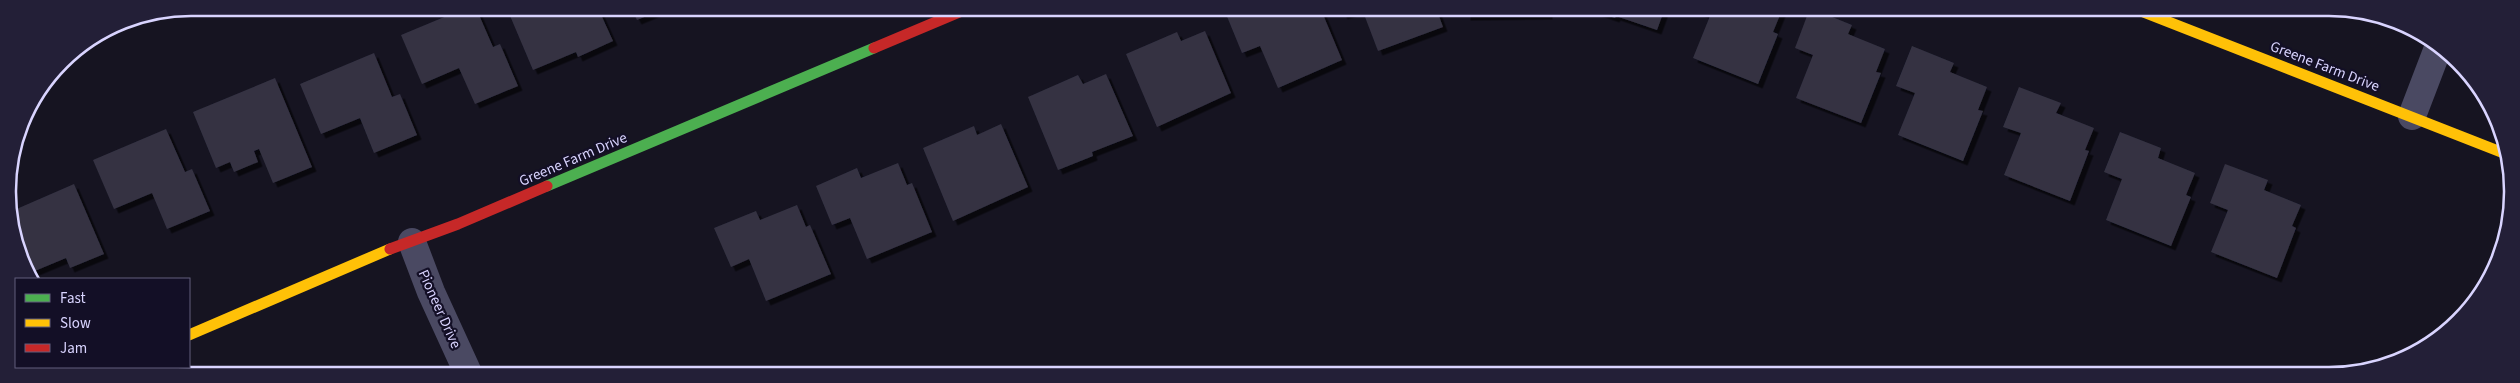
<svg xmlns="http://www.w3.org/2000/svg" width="2520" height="383" font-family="'Source Sans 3',sans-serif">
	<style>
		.building { fill: #343243; filter: url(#shadow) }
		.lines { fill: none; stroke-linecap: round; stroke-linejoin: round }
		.street { stroke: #4a4962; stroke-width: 28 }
		.fast { stroke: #4caf50; stroke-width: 11 }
		.slow { stroke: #ffc107; stroke-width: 11 }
		.jam { stroke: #c62828; stroke-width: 11 }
		.labels { text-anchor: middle; stroke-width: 4.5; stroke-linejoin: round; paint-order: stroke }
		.street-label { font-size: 15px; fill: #d9d4ff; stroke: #130f26 }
		.rim { fill: none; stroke: #d9d4ff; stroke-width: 2.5 }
	</style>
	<defs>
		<filter id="shadow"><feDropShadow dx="4.5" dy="4.5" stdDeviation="0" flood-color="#0009"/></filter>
	</defs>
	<rect width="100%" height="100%" fill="#161421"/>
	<path class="building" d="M466,8H476L493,47L500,44L518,86L475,104L459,68L422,84L401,35Z
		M515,8H598L613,41L578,57L576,52L533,70L508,11Z
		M631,8H666L637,20Z
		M1241,8H1315L1318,13L1322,12L1342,60L1278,88L1260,46L1242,53L1226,14Z
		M1340,8H1436L1443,27L1378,51L1362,9L1343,15Z
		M1466,8H1548V15L1466,16Z
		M1586,8H1665L1657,30L1616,16L1615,18Z
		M1688,8H1776L1782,10L1773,32L1778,34L1758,84L1693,58L1710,16Z
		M1810,8L1852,25L1848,34L1885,49L1876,72L1881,73L1861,123L1796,98L1813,55L1795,48Z
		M1205,31L1231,93L1157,127L1126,54L1177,32L1181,41Z
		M1912,46L1954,63L1950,72L1987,87L1978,110L1983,111L1963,161L1898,135L1915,93L1896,86Z
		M374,53L392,97L400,94L417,135L374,153L360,118L321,134L300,84Z
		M1106,74L1133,136L1092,152L1093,156L1058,170L1028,97L1078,75L1083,84Z
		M275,78L312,167L273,183L259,149L254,151L258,162L234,172L230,162L216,168L193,112Z
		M2019,87L2061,103L2056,113L2094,128L2085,150L2089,151L2070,201L2004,175L2021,133L2003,127Z
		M1001,124L1028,187L953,221L923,148L974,126L977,135Z
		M166,129L185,172L192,169L210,211L167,229L152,193L114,209L93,160Z
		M2120,132L2161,148L2158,158L2195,173L2186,195L2191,197L2171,246L2106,220L2122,179L2104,172Z
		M898,163L907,185L912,183L932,232L867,259L850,218L832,225L816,186L857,168L861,178Z
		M2225,164L2268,180L2264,190L2301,205L2292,226L2296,228L2277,278L2211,252L2228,210L2210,203Z
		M74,184L104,254L70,268L66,258L30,273L17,250L12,211Z
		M797,205L806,227L810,225L831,274L766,301L749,259L731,267L714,228L756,211L760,220Z"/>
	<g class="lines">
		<path class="street" d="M2412,116L2438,48
			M412,242L431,292L469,375"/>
		<path class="fast" d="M547,186L874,48"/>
		<path class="slow" d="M2133,8L2506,154
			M189,335L390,249"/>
		<path class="jam" d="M874,48L969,8
			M390,249L458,224L547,186"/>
	</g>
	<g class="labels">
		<g class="street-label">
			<text transform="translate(2325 66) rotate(21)" y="5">Greene Farm Drive</text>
			<text transform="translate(573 159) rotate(-23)" y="5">Greene Farm Drive</text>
			<text transform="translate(440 309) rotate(66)" y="5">Pioneer Drive</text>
		</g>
	</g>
	<path d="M0 0H2520V383H0ZM191 16H2329A175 175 0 0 1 2504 191V192A175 175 0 0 1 2329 367H191A175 175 0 0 1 16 192V191A175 175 0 0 1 191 16Z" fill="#231f37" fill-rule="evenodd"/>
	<path class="rim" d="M191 16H2329A175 175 0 0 1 2504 191V192A175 175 0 0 1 2329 367H191A175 175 0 0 1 16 192V191A175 175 0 0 1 191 16Z"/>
	<rect x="15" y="278" width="175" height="90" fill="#130f26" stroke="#625e7d"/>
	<rect x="25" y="294" width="25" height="8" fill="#4caf50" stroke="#625e7d"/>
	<text x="60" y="303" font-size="15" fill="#d9d4ff">Fast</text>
	<rect x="25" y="319" width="25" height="8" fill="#ffc107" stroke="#625e7d"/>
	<text x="60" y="328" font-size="15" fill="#d9d4ff">Slow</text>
	<rect x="25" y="344" width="25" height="8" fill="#c62828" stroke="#625e7d"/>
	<text x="60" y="353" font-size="15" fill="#d9d4ff">Jam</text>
</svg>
